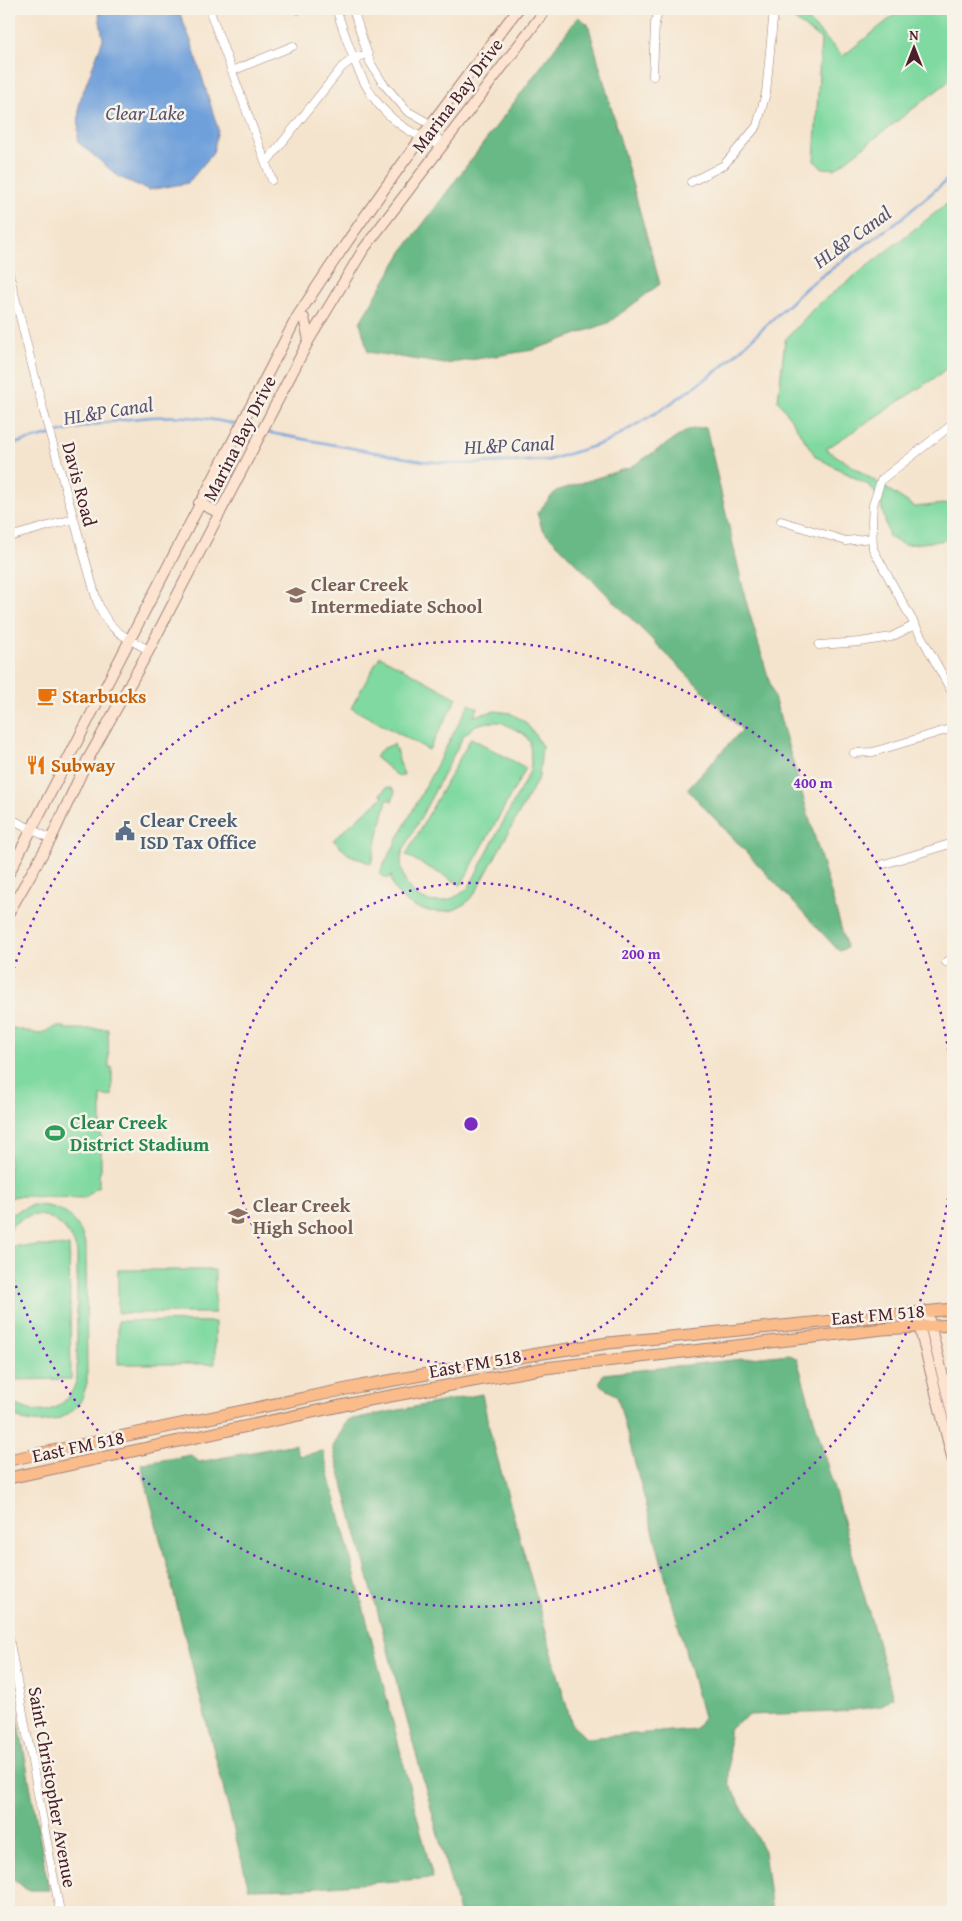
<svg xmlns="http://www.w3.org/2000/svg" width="962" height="1921" font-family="'Gentium Book Plus',serif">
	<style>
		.green { fill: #7fd9a0; stroke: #647c66; fill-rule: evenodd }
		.forest { fill: #67b986; stroke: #586c58 }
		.water { fill: #70a0da; stroke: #5d6082 }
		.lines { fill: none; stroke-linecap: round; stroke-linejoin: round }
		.stream { stroke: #70a0da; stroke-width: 2.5 }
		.street-casing { stroke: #a0827c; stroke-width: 9 }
		.secondary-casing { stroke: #a0827c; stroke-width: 12 }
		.primary-casing { stroke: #a0827c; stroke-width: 13 }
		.street { stroke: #fff; stroke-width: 8 }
		.secondary { stroke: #fde4d1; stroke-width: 10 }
		.primary { stroke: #fabc8b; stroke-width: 11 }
		.ring { fill: none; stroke: #7b2cbf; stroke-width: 2.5; stroke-dasharray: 2.5 5 }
		.labels { text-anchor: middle; stroke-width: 5; stroke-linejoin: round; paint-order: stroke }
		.street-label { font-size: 19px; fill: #4a1f2b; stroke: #f7f3e8 }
		.education-label { font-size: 19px; font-weight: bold; fill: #785e54; stroke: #f7f3e8; text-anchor: start }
		.food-label { font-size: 19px; font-weight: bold; fill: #c56008; stroke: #f7f3e8; text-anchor: start }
		.service-label { font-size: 19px; font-weight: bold; fill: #4e5e75; stroke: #f7f3e8; text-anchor: start }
		.leisure-label { font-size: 19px; font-weight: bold; fill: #27864d; stroke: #f7f3e8; text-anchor: start }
		.water-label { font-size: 20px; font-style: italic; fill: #595371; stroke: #f7f3e8 }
		.centre { fill: #7b2cbf; stroke: #f7f3e8; stroke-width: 2.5 }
		.ring-label { font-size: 15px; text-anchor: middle; font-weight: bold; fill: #7b2cbf; stroke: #f7f3e8; stroke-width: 5; stroke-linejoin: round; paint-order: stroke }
	</style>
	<rect width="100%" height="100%" fill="#f7f3e8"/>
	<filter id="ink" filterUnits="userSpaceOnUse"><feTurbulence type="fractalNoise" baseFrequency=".02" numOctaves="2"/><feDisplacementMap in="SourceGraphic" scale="10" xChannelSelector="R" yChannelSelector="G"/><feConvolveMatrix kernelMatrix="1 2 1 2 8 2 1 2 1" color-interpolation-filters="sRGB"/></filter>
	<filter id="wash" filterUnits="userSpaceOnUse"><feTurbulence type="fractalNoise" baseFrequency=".0096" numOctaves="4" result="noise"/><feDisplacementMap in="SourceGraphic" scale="20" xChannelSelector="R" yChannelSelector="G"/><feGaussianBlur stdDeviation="1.12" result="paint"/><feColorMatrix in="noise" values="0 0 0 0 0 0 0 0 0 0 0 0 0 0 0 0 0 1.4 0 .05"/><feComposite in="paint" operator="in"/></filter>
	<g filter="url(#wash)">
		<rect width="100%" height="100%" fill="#f5e4cd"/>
		<path class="green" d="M779,9H797L843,56L902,9H953V78L835,169L823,168L814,161L821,39Z
			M953,199V363L936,377L826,449L915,507L953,503V548L948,540L904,545L889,537L880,500L870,486L816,457L778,400L785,340L816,306Z
			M380,656L457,698L429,750L351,708Z
			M469,704L478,708L474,716L495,711L510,713L524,721L534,733L542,747L539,777L477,890C471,898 464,907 453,910C428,917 392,904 391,875L388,879L379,874ZM488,722H501L524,734L530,742L531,764L530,771L469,887C437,918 395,897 402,853L464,735L476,725Z
			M471,738L526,768L461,885L406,855Z
			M394,744L404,775L399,777L375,757L382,749Z
			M387,787L392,788L395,792L392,801L387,799L371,864L348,854L333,840L384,796L380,794Z
			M9,1027L39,1034L56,1027H65V1029H108L109,1068L112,1067V1097L101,1095V1170L99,1175V1188H95L85,1198L17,1196L9,1198Z
			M32,1205C63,1205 78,1217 86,1246L87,1383C85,1389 83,1397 80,1402C64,1425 30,1428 9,1413V1397C12,1403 18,1406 24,1408C48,1419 73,1402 77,1377V1252C68,1219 34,1201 9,1229V1215Z
			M9,1246H69L71,1379L9,1380Z
			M118,1270H215V1313H118Z
			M118,1321L215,1322V1364H118Z"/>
		<path class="forest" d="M578,17L588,24L660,284L608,323L533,350L445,364L368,352L360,322L402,252Z
			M706,427L746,601L847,948L839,951L687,789L742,730L542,529L537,513L556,491L631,467L688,430Z
			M789,1354L797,1359L893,1697L881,1706L839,1712L749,1715L729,1729V1783L764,1851L772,1912H459L333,1447L347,1420L482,1394L489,1428L572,1725L586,1738L695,1729L703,1717L617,1396L599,1384L603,1374Z
			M295,1444L299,1456L323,1451L433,1878L305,1888L249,1889L141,1464L191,1455L199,1462Z
			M13,1690L49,1890H27L9,1875V1692Z"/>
		<path class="water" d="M98,9H178L191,41L218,129L213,153L188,183L149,190L119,177L78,142L79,103L103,39Z"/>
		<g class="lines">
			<path class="stream" d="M244,426L260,430
				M265,432L422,461L459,464L549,460L607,442L664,408L721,368L808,286L902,218L953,175
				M9,445C86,426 159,404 238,425"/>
		</g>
	</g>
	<g filter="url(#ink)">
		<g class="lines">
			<defs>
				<path id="street" d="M209,9L272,180
					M298,9V10
					M336,9C359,74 369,121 441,145
					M353,9L370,62L382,82L407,111L430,124L441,145
					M232,71L293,46
					M653,76L655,23L659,9
					M266,163L342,67L354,58L368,54
					M691,182L724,165L757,126L766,93L774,9
					M9,273L44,413L97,601C108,630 122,636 149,650
					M953,424L881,480L873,505L872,521L873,549L953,694
					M781,521L846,541L872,538
					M9,537L73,519
					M819,645L860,642L891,637L915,625
					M854,753L873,752L953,728
					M9,818L51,839
					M884,864L953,843
					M946,962L953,959
					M9,1638L60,1912"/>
				<path id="secondary" d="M297,317L304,318L309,340
					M199,503L220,513
					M9,873L297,317C366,210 441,109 518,9
					M9,912L51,839L87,761L149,650L309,340L363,250L546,9
					M927,1312L953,1417
					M916,1313L953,1461"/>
				<path id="primary" d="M9,1460L361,1386L543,1353L608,1343L953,1309
					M9,1478L363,1401L545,1368L883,1329L953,1325"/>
			</defs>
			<use href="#street" class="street-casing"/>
			<use href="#secondary" class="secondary-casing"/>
			<use href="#primary" class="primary-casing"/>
			<use href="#street" class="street"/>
			<use href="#secondary" class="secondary"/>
			<use href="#primary" class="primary"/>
		</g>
	</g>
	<g class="ring">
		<circle cx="471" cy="1124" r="241"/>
		<path d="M953 1153A483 483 0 0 1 9 1265M9 983A483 483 0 0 1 953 1095"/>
	</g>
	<defs>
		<symbol id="school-bare" viewBox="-9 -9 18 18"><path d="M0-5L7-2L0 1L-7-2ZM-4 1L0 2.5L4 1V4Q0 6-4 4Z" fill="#8d6e63" stroke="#f7f3e8" stroke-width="2.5" paint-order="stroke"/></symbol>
		<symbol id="cafe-bare" viewBox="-9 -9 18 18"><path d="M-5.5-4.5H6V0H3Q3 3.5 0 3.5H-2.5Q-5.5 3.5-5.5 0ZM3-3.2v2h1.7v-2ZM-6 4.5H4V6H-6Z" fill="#e8710a" stroke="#f7f3e8" stroke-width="2.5" paint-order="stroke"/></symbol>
		<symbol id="restaurant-bare" viewBox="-9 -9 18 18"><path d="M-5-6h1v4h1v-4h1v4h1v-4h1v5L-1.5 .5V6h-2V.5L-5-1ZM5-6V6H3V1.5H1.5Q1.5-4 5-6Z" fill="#e8710a" stroke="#f7f3e8" stroke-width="2.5" paint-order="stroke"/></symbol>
		<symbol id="civic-bare" viewBox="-9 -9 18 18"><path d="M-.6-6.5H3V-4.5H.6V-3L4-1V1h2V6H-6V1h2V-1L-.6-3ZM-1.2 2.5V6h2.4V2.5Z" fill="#5c6f8a" stroke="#f7f3e8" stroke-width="2.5" paint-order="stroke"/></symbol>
		<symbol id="stadium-bare" viewBox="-9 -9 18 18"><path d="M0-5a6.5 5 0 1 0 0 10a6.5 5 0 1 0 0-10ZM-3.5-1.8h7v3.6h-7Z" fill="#2e9e5b" stroke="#f7f3e8" stroke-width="2.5" paint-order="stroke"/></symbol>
	</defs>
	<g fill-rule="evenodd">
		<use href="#school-bare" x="282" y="581" width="28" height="28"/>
		<use href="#cafe-bare" x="33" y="682" width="28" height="28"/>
		<use href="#restaurant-bare" x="22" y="751" width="28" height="28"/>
		<use href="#civic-bare" x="111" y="817" width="28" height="28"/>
		<use href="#stadium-bare" x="41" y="1119" width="28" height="28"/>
		<use href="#school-bare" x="224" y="1202" width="28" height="28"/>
	</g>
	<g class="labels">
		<g class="street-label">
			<text transform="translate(457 95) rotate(-53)" y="7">Marina Bay Drive</text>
			<text transform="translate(239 438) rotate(-63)" y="7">Marina Bay Drive</text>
			<text transform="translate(80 484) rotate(75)" y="7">Davis Road</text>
			<text transform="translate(878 1314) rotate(-5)" y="7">East FM 518</text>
			<text transform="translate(475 1363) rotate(-10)" y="7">East FM 518</text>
			<text transform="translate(78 1446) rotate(-12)" y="7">East FM 518</text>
			<text transform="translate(53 1787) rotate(80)" y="7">Saint Christopher Avenue</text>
		</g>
		<g class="education-label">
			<text x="311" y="591">Clear Creek<tspan x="311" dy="22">Intermediate School</tspan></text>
			<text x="253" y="1212">Clear Creek<tspan x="253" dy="22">High School</tspan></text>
		</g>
		<g class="food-label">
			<text x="62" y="703">Starbucks</text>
			<text x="51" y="772">Subway</text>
		</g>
		<g class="service-label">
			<text x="140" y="827">Clear Creek<tspan x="140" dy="22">ISD Tax Office</tspan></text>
		</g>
		<g class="leisure-label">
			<text x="70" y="1129">Clear Creek<tspan x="70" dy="22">District Stadium</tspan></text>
		</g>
		<g class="water-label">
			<text x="145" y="120">Clear Lake</text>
			<text transform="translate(852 237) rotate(-36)" y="7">HL&amp;P Canal</text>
			<text transform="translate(108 411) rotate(-9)" y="7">HL&amp;P Canal</text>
			<text transform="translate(509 445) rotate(-3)" y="7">HL&amp;P Canal</text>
		</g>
	</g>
	<circle cx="471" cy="1124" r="8" class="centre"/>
	<g class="ring-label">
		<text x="813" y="788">400 m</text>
		<text x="641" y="959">200 m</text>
	</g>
	<rect width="962" height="1921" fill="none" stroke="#f7f3e8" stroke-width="30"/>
	<g transform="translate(914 48)" stroke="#f7f3e8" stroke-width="4" paint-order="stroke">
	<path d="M0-4L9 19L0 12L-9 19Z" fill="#4a1f2b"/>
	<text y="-8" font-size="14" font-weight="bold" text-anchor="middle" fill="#4a1f2b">N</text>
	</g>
</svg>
